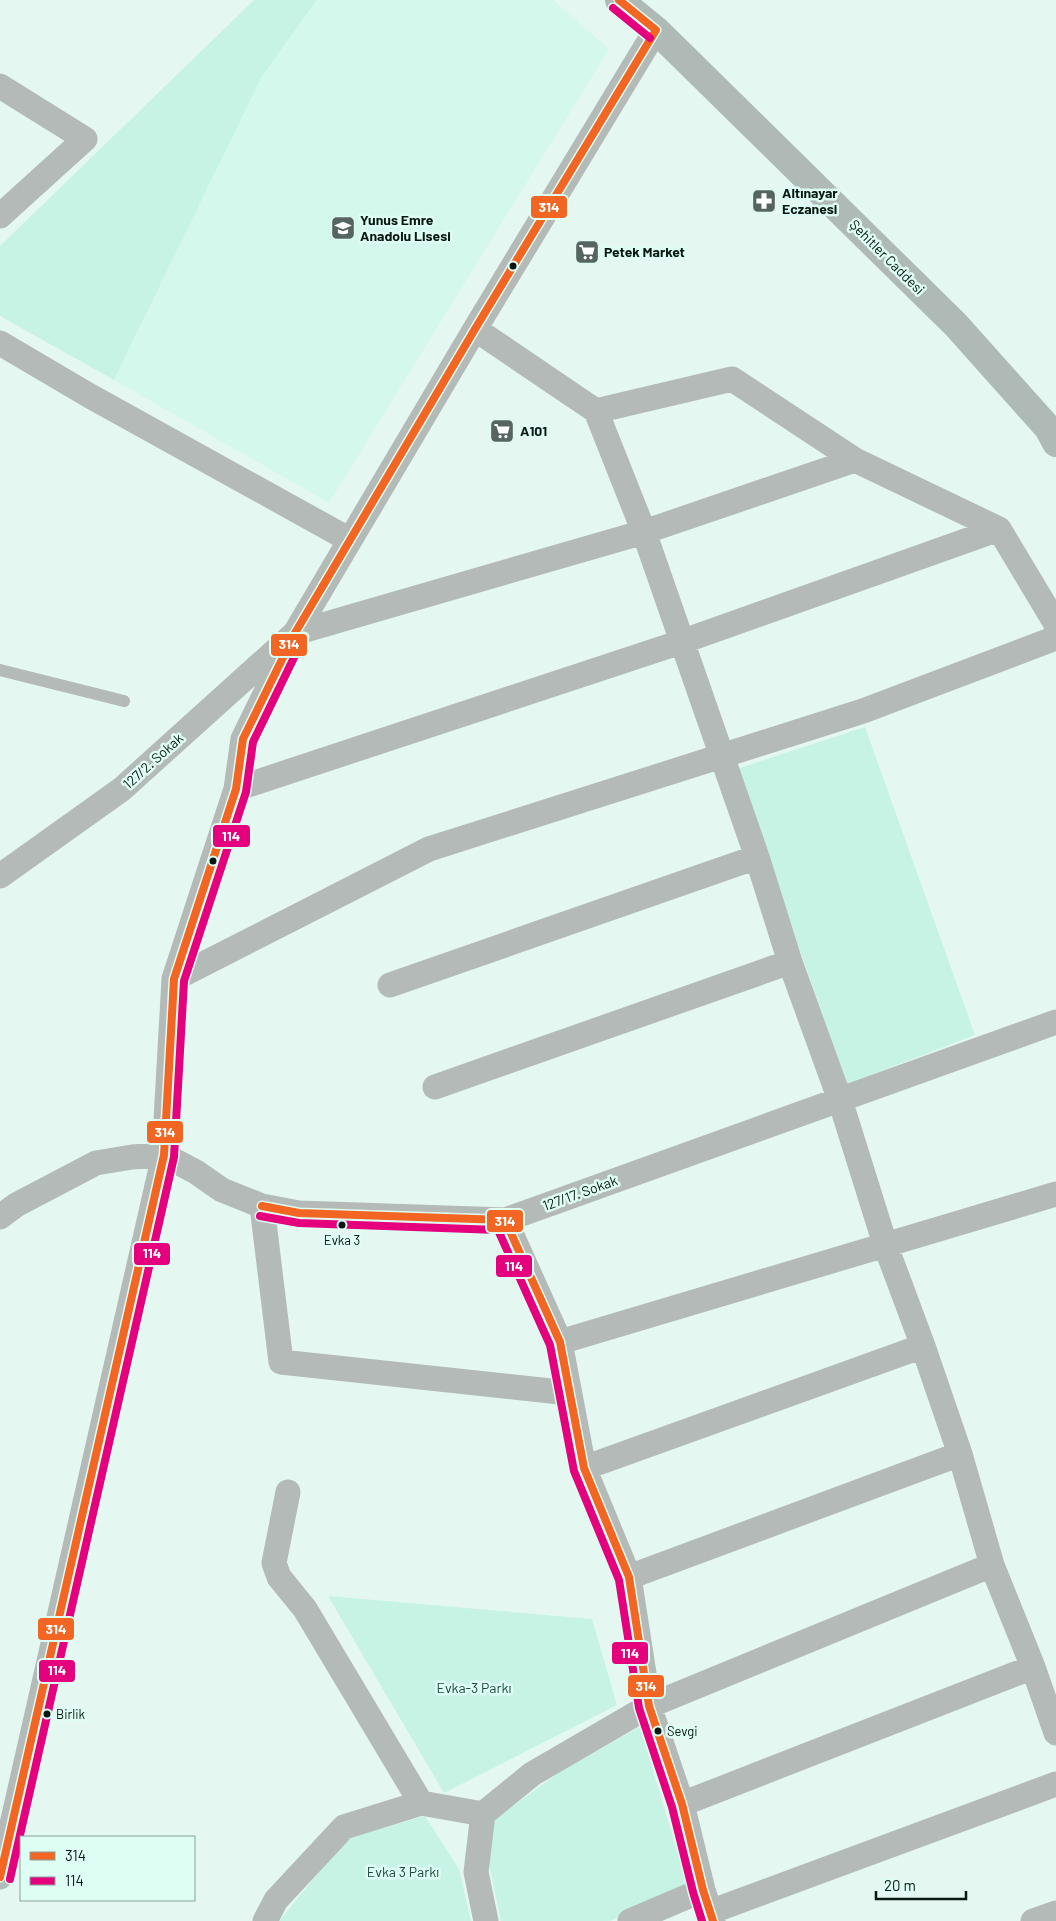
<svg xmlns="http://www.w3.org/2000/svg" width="1056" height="1921" font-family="Barlow,sans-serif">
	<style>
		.built { fill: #d4f8ec }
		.green { fill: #c7f3e5 }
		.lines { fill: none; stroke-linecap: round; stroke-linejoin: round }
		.lane { stroke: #b3bab7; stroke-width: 12 }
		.street { stroke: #b3bab7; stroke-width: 25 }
		.secondary { stroke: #afbab6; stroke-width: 28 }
		.bus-1-casing { stroke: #defef3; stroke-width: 11 }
		.bus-2-casing { stroke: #defef3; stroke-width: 11 }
		.bus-1 { stroke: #f26522; stroke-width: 8 }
		.bus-2 { stroke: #e5007d; stroke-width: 8 }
		.bus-dot { fill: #091713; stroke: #defef3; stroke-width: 2 }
		.labels { text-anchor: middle; stroke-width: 5; stroke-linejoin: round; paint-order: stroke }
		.bus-label { font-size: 13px; fill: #091713; stroke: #defef3; text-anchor: start }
		.poi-label { font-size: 14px; font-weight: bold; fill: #091713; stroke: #defef3; text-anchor: start }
		.street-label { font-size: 14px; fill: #091713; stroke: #defef3 }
		.park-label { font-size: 14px; fill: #1b493d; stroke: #defef3 }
		.line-badge { stroke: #defef3; stroke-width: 2 }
		.badge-label { font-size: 14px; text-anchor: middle; font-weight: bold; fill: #fff }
	</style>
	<rect width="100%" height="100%" fill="#e5f7f1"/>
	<path class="built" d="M317,0H553L609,49L329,503L114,380L262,76Z"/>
	<path class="green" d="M254,0H317L262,76L114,380L0,316V246Z
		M865,727L975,1035L847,1084L736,769Z
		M328,1596L592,1619L617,1705L444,1793Z
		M640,1727L689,1890L610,1921H501L489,1864L492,1821L561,1771Z
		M425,1816L459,1869L471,1921H279L347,1838Z"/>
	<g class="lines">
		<path class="lane" d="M0,670L124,701"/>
		<path class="street" d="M0,86L85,139L0,216
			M475,329L596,411L644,532L757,857L790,962L840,1100L885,1244L923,1346L960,1454L992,1565L1033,1667L1056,1733
			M0,343L90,396L350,540
			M596,411L732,379L855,460L999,529L1056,624
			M236,789L681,642L999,529
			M0,876L122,789L295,633L644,532L855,460
			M174,979L429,849L863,711L1056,638
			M390,985L757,857
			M435,1087L790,962
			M262,1206L281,1362L569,1393
			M0,1217L16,1205L96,1163L132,1157L164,1155L196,1172L222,1190L262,1206L299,1213L505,1220L1056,1022
			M505,1220L560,1342L584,1468L629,1577L649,1706L682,1804L703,1890L713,1921
			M560,1342L1056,1194
			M584,1468L923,1346
			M288,1492L274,1563L279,1577L305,1609L421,1803L483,1814
			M629,1577L960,1454
			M682,1804L1033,1667
			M0,1877L164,1155L174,979L236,789L243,739L295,633L475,329L656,30
			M710,1912L1056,1784
			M265,1921L276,1900L344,1827L421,1803
			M486,1921L476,1872L483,1814L532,1774L649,1706L992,1565
			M630,1921L703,1890
			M1033,1921L1056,1913"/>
		<path class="secondary" d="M619,0L656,30L956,325L1048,428L1056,443"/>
		<defs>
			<path id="bus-1" d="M262,1206L299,1213L505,1220L560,1342L584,1468L629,1577L649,1706L682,1804L703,1890L713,1921
				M0,1877L164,1155L174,979L236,789L243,739L295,633L475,329L656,30L619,0"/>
			<path id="bus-2" d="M613,8L650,38
				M260,1216L299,1223L498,1230L550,1345L574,1471L619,1580L639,1708L672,1807L693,1892L702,1921
				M10,1879L174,1157L184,981L246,792L253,742L304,637"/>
		</defs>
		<use href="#bus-1" class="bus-1-casing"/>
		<use href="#bus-2" class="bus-2-casing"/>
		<use href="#bus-1" class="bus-1"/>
		<use href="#bus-2" class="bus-2"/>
	</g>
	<defs>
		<symbol id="pharmacy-square" viewBox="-11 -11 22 22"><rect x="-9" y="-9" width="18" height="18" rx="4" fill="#566561" stroke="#defef3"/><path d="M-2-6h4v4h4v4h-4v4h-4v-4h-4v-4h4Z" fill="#fff"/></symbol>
		<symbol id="school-square" viewBox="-11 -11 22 22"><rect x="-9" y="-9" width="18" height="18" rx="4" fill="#566561" stroke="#defef3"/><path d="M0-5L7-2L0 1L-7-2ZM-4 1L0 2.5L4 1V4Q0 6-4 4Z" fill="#fff"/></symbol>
		<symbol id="supermarket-square" viewBox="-11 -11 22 22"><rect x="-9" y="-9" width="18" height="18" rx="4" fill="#566561" stroke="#defef3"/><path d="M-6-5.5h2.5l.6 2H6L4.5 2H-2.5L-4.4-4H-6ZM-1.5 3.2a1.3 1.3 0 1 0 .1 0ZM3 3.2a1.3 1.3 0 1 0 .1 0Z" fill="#fff"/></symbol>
	</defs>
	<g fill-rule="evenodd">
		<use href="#pharmacy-square" x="750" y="187" width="28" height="28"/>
		<use href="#school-square" x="329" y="214" width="28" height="28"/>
		<use href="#supermarket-square" x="573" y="238" width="28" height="28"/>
		<use href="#supermarket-square" x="488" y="417" width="28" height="28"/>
	</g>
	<g class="bus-dot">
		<circle cx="513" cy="266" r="4.5"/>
		<circle cx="213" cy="861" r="4.5"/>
		<circle cx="342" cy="1225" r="4.5"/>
		<circle cx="47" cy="1714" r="4.5"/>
		<circle cx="658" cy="1731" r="4.5"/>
	</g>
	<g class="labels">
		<g class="bus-label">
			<text x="342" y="1245" text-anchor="middle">Evka 3</text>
			<text x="56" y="1719">Birlik</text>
			<text x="667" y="1736">Sevgi</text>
		</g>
		<g class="poi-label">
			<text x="782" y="198">Altınayar<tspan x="782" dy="16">Eczanesi</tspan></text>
			<text x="360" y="225">Yunus Emre<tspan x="360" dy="16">Anadolu Lisesi</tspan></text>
			<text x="604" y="257">Petek Market</text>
			<text x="520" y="436">A101</text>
		</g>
		<g class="street-label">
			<text transform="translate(887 257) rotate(45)" y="5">Şehitler Caddesi</text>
			<text transform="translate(153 761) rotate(-42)" y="5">127/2. Sokak</text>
			<text transform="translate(580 1193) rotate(-20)" y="5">127/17. Sokak</text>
		</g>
		<g class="park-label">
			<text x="474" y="1693">Evka-3 Parkı</text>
			<text x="403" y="1877">Evka 3 Parkı</text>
		</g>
	</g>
	<g class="line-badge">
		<rect x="530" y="195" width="38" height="24" rx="5" fill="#f26522"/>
		<rect x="270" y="633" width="38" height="24" rx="5" fill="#f26522"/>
		<rect x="212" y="824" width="39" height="24" rx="5" fill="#e5007d"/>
		<rect x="146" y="1120" width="38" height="24" rx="5" fill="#f26522"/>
		<rect x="486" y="1209" width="38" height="24" rx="5" fill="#f26522"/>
		<rect x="133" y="1242" width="38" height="24" rx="5" fill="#e5007d"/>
		<rect x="495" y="1254" width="38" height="24" rx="5" fill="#e5007d"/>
		<rect x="37" y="1617" width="38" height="24" rx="5" fill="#f26522"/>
		<rect x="611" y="1641" width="38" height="24" rx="5" fill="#e5007d"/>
		<rect x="38" y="1659" width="38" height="24" rx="5" fill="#e5007d"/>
		<rect x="627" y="1674" width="38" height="24" rx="5" fill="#f26522"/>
	</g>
	<g class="badge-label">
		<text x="549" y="212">314</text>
		<text x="289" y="649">314</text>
		<text x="231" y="841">114</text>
		<text x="165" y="1137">314</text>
		<text x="505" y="1226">314</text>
		<text x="152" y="1258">114</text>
		<text x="514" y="1271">114</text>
		<text x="56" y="1634">314</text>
		<text x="630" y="1658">114</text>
		<text x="57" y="1675">114</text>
		<text x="646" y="1691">314</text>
	</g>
	<rect x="20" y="1836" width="175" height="65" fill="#defef3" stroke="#89a299"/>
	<rect x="30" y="1852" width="25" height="8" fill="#f26522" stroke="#89a299"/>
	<text x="65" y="1861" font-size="15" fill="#091713">314</text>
	<rect x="30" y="1877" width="25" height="8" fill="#e5007d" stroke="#89a299"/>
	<text x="65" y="1886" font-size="15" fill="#091713">114</text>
	<path d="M876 1891v8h90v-8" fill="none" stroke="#091713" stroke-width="2.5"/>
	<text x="884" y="1891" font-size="15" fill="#091713" stroke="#defef3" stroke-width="4" paint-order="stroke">20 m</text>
</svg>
